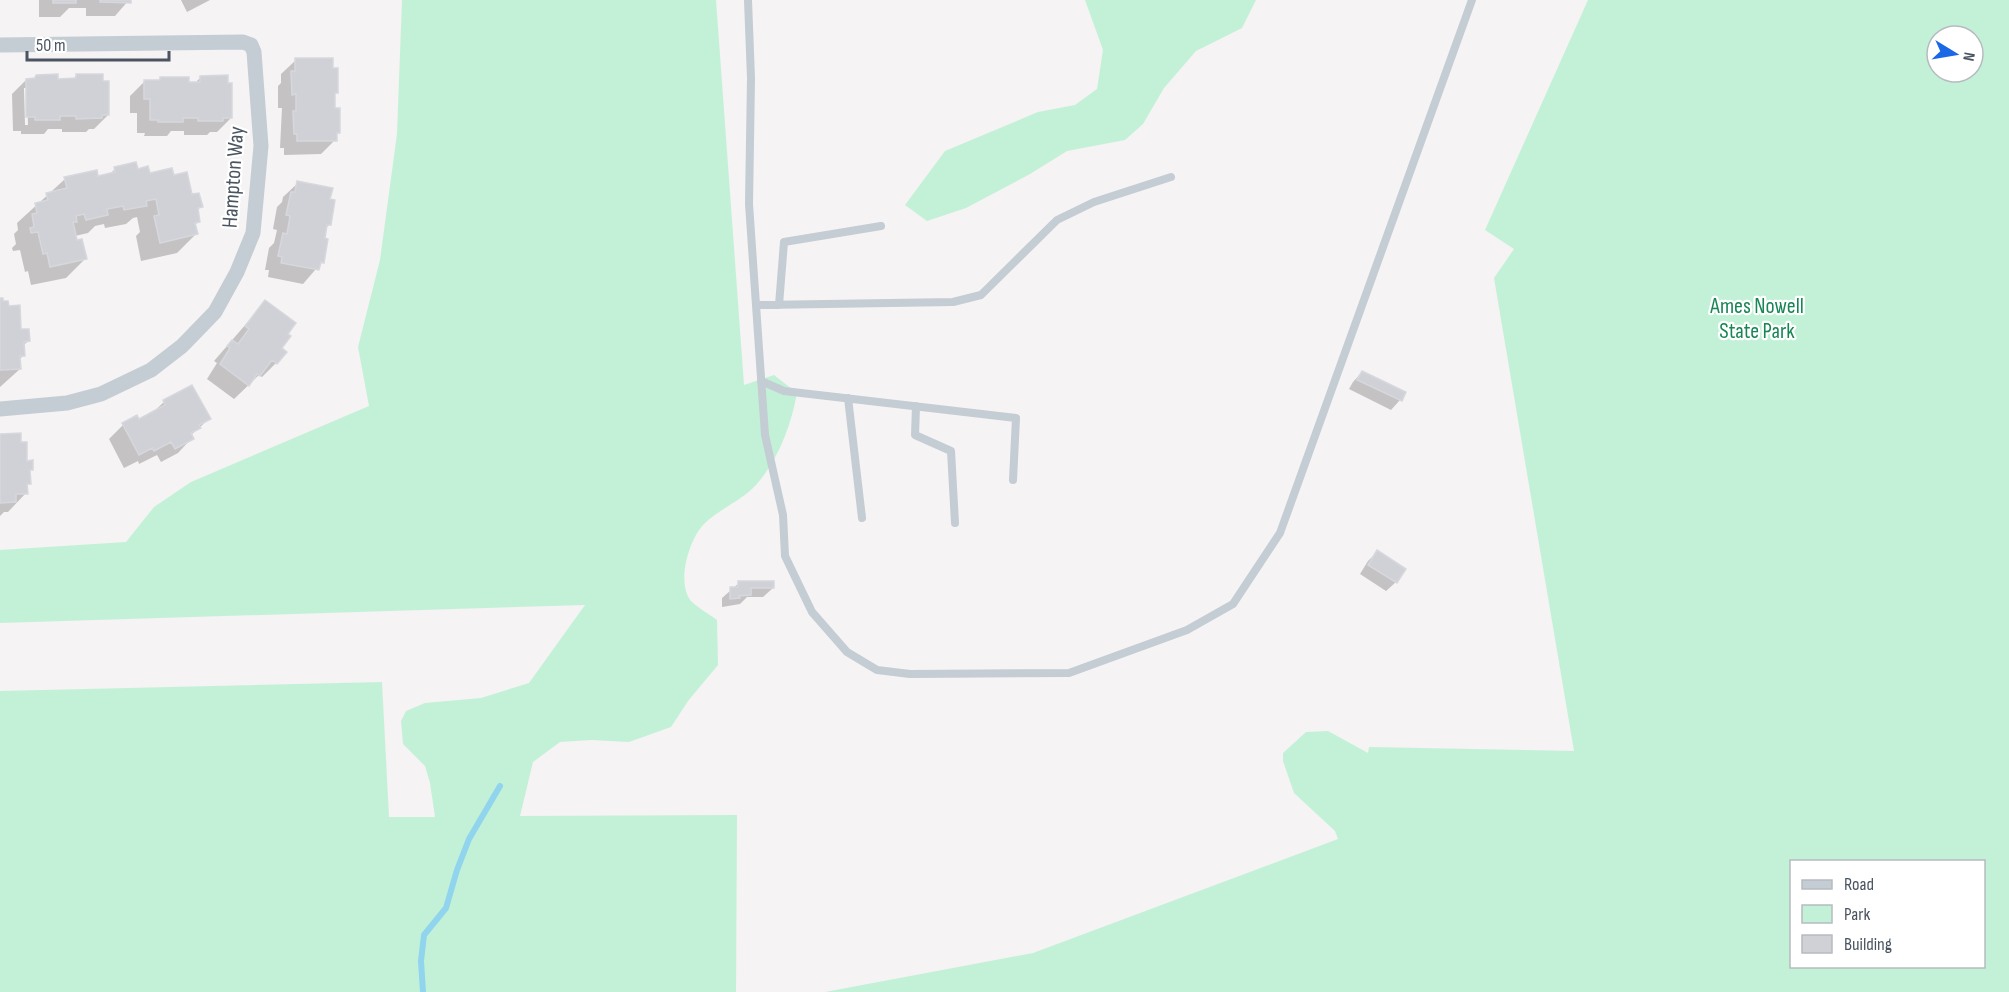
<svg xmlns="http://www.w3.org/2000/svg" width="2009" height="992" font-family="'Sofia Sans Condensed',sans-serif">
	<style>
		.green { fill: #c3f1d7; fill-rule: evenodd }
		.shadow { fill: #0003; fill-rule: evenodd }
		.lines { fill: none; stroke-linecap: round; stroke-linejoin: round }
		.stream { stroke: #90d5ed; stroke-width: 6 }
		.building { fill: #cfd1d7; stroke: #d7d8de; stroke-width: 1.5 }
		.lane { stroke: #c4ccd4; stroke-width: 8 }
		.street { stroke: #c4ccd4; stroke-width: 15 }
		.labels { text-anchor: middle; stroke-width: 4.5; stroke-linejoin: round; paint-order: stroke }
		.street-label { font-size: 22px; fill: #4a5561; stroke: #fff }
		.park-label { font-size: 22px; fill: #188555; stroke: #fff }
	</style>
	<rect width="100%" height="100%" fill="#f5f3f3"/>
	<path class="green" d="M402,0H716L744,385L774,375L797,393C791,426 778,460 756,485C741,501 719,509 704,524C689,539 676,583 691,601C698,608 709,614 717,620L718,665L688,701L671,727L629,742L591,740L560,742L533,762L520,816L737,815L736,992H0V691L382,682L389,817H435L430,783L425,766L403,744L401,721L406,711L425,703L481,698L529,683L585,605L0,623V550L126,542L154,507L191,482L369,406L358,347L380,260L397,134Z
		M1085,0H1256L1242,28L1196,51L1164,88L1143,124L1125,140L1067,151L1030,174L966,208L927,221L905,205L945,151L1038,112L1075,105L1097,89L1103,50Z
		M1588,0H2009V992H825L1033,953L1338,839L1335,831L1294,793L1283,761V753L1306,732L1328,731L1368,753L1369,747L1574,751L1494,278L1514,249L1485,230ZM1937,36H1973V72H1937ZM1792,862H1984V966H1792Z"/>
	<path class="shadow" d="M39,0H129L115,16H86V8H69L60,17H39Z
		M181,0H210L187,12Z
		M296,60L337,92L334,96V109L339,132L335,136V140L321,154L284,155V148H280L282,108H278V86L281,83V74Z
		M36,76L56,80H72L76,76L102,83L108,115L94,129H89L86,132H62V129H48L44,134H21V131H13L12,94L26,80H32ZM24,88H27L28,125H25Z
		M201,77L231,118L217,132H210L207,135H184V131H171L167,136H144L145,133H137V113H130V96L144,82H158L161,78L195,83Z
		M115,169L173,177L201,207L196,211L198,222L194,226L196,234L177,253L141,261L136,236L140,232L137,217L133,218L126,224L105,228L104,224L95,226L88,233L75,236L85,259L66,278L31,285L28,271L25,272L20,250L13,251L12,248L16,244L14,234L18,230L17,223L65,179L97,178L109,175Z
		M298,183L328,201L329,225L325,229L322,262L303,284L268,277L269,270H265L269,248L274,243L277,230L273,229L277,207L282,202L283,197Z
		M0,299L28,341L23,346L24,355L19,360L20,369L0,387Z
		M265,302L286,334L276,363L262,377L259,375L234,399L207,379L217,363L214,361Z
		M1362,372L1404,392L1400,400L1391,410L1349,389L1353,382Z
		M192,387L209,419L190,436L192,438L178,453L161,462L157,455L139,464L138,461L124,468L109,439L123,425L137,417L139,421L150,415L164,402Z
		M0,435L20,443L26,462L32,469L29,472L30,483L26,487V493L8,512H4L0,516Z
		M1377,552L1396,582L1386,591L1360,574L1368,561Z
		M739,583L773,588L763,597H747L740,604L722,607V598Z"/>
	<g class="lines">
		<path class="stream" d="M423,992L421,961L424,935L446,908L457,870L469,839L500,786"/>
	</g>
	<path class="building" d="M53,0H76V3H53Z
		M100,0H131V3L100,2Z
		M295,58H333V68H338V93H335V108H340V133H337V141H297V134H294L293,111H296V94L292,95L291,71H295Z
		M58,74V79L76,78V74H103V81H109V115H102V118L76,119V116H60V120H35V117H26V79L35,78L36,75Z
		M228,75V83H232V118H223V121H198V118H183V122H158V120H150V99H144V80H160V77H189V82H200V76Z
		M136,162L138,169L148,166L150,173L172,168L174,175L187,172L192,194L199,193L203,207L198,208L200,222L195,223L198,234L160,243L154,216L159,215L156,199L146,201L147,206L124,210L123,206L107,209L108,215L86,220L84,214L76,216L77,222H73L77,240L82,239L87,259L50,267L47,253L43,254L38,232L31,233L30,228L34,227L32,214L37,213L35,203L48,200L46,193L67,188L64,177L97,170L98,176L115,172L114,167Z
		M297,181L333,188L330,199L335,200L331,225H327L325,238L328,239L324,263L321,262L319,270L281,263L282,257L278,256L283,233L287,234L290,216L286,215L291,192H295Z
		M0,298H3V301H8L9,306L20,305L21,329H29L30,341L24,342L25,356H20L21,369L0,370Z
		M265,300L296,323L288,334L291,336L282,348L287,352L277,364L272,360L260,376L257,374L249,386L220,364L230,348L227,346L232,340L238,344L249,329L245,326Z
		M1362,371L1406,392L1402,401L1357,380Z
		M192,385L211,419L199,425L201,428L191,433L194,439L175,449L171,442L154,451L152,448L139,455L122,423L137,415L139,419L165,405L163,400Z
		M21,433V442H27V461L33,460V470H30L31,484H27L28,494H16V502L0,503V434Z
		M1377,550L1406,569L1397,583L1368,565Z
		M738,581H774V588H751V595L739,596L740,598L730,599V587H738Z"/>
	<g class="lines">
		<path class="lane" d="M748,0L751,78L749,204L765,435L783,515L785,556L812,612L847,652L877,670L910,674L1069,673L1187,630L1233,604L1280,533L1472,0
			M756,305L953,302L981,295L1057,220L1094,202L1171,177
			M779,305L784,242L881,226
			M761,381L784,391L1016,418L1013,480
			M848,398L862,518
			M916,406L915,435L951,451L955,523"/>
		<path class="street" d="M0,45L243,42L251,45L254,52L261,146L253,233L237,272L215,312L182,346L151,370L101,394L67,403L0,409"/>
	</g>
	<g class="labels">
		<g class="street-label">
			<text transform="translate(232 177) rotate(-86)" y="8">Hampton Way</text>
		</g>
		<g class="park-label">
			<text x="1757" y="313">Ames Nowell<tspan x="1757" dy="25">State Park</tspan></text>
		</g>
	</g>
	<rect x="1790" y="860" width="195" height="108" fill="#ffffff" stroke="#b7bbc0" stroke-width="1.5"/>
	<rect x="1802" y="880" width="30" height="9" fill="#c4ccd4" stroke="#b7bbc0" stroke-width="1.5"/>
	<text x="1844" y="890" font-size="18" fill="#4a5561">Road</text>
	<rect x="1802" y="905" width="30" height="18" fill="#c3f1d7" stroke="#b7bbc0" stroke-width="1.5"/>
	<text x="1844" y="920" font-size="18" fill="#4a5561">Park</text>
	<rect x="1802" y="935" width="30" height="18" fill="#cfd1d7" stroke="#b7bbc0" stroke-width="1.5"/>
	<text x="1844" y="950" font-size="18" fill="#4a5561">Building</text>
	<g transform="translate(1955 54) rotate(101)"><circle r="28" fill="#ffffff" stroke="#b7bbc0" stroke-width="1.5"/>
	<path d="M0-4.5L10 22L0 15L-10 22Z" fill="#1b68e7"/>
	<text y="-9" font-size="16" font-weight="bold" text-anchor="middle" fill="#4a5561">N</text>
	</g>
	<path d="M27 51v9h142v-9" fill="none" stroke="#4a5561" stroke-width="3"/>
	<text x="36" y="51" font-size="18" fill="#4a5561" stroke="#ffffff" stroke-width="4.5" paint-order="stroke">50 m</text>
</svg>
